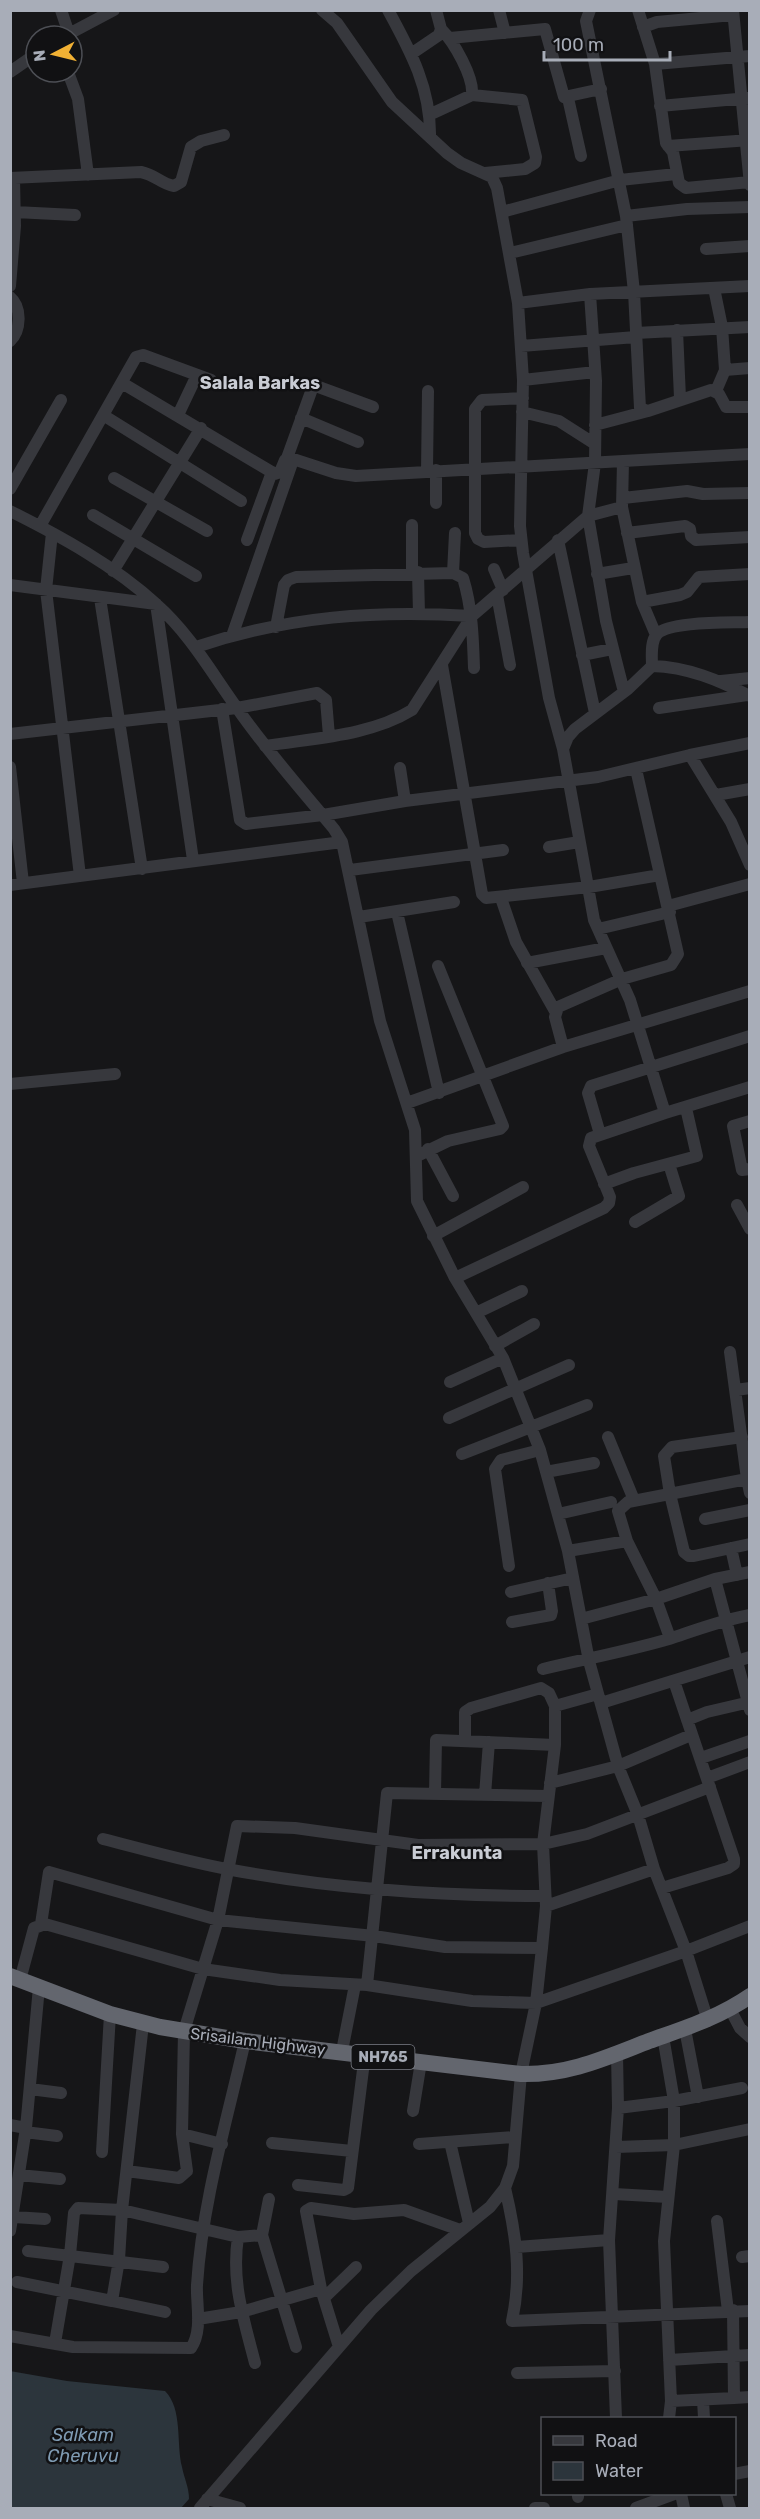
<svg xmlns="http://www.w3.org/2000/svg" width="760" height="2519" font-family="Rubik,sans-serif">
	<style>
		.water { fill: #2c353c }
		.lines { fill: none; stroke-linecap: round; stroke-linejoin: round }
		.minor { stroke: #37383d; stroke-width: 12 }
		.highway { stroke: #63666e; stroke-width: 16 }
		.labels { text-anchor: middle; stroke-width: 5; stroke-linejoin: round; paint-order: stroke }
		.shield { fill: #111113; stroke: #7b7e86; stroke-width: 1.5 }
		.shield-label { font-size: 15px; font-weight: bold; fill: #a8adb8 }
		.street-label { font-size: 16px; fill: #a8adb8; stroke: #111113 }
		.neighbourhood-label { font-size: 18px; font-weight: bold; fill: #c9ccd4; stroke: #111113 }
		.water-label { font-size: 18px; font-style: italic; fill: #7f9bb3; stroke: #111113 }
	</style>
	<rect width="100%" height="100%" fill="#161618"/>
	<path class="water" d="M10,2371L67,2381L165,2391C183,2409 176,2443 182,2467C184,2478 189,2487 189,2499L181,2508H11Z"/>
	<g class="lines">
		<path class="minor" d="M61,10L69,34
			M322,10L337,23L392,102L447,153L461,163L492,177L497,188L518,303L523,380L520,526L523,553L549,698L563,749L594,920L630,1000L665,1113L750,1087
			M388,10C411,52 431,89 430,137
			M499,10L505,33
			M590,10L586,21L626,216L634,292L640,408L648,411L711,390L719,394L726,407H750
			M638,10L655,64L666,143L673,152L679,183L686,188L750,182
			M733,10L750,185
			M643,27L657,22L733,15
			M65,36L114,10
			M450,38L545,29L564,97L601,89
			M411,54L439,35L441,29L436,10
			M655,64L750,56
			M10,72L36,54
			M68,72L78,99L88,175
			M472,95L522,100L536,157L535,163L525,169L485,173
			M568,98L581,156
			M660,106L748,98
			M431,114L472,95C474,77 454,42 441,29
			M668,146L750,140
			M10,178L141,172C156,175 161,184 174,186L181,182L191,147L201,141L224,135
			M15,212L75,215
			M502,212L620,180L676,174
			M626,216L687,209L750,207
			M706,249L750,246
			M510,253L627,225
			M10,286L15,226L14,178
			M714,288L722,327L725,370
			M590,294L596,381L595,463L588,516L606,621L624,692
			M10,297C22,307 21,331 10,341
			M518,303L590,294L750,286
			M677,330L680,398
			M636,333L750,327
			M521,346L636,337
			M523,380L595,372
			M122,383L275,474L280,472L285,460L290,458L336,473L356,476L623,461
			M716,391L725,370L750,368
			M522,412L559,421L595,444
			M103,415L241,501
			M178,415L197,375
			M301,418L358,442
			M595,425L648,411
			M287,458L312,389L316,386L373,407
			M427,471L428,391
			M114,478L207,531
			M10,489L61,400
			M623,498L687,491L703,494L750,493
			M436,503V470
			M622,507L642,602L656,635
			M10,511C60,536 115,566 156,604C190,634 211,672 237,708C266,750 301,789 334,829L342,842L380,1021L415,1130L417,1201L455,1278L503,1358L540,1450L568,1551L589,1661L618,1766L638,1815L654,1869L686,1951L708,2021
			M93,515L196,576
			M412,525V573
			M40,526L136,357L143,355L211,380
			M52,533L46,590L80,876
			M627,533L685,526L690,529L691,536L696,540L750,537
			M247,540L272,472
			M520,540L484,542L478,539L475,533V409L482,400L523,398
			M558,540L595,713
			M494,569L503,590
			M113,571L201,428
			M418,572L419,614
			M453,573L455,533
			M597,574L633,568
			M10,585L156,604L193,860
			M497,595L510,665
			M100,598L142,869
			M642,602L680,595L687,592L699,577L750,574
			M276,627L284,585L288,580L296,577L453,573L463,578C472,607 473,637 474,668
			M232,636L292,463
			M196,647C289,616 375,610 472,616
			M582,655L612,649
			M442,665L482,894L486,898L589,887L660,875
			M652,666C688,667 718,680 750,696
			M721,681L750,678
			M659,708L747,695
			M222,709L240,820L246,824L323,815L405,801L598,777L690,755L731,822L750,865
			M10,734L237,708L317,693L326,700L329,736
			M265,746C313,738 370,736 412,710L472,616L588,516L622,507L623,461L750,454
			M563,749L568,737L575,729L628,689L652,666C652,656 650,642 657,634C670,621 730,623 750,622
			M690,755L750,743
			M10,767L23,883
			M400,768L405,801
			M716,795L750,789
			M549,847L579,842
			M350,870L503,850
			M10,885L342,842
			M501,898L516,942L555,1011
			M668,906L750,884
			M397,912L439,1093
			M359,917L454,902
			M598,929L670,912
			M527,963L606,948
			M563,1047L555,1017L558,1007L622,979L671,965L678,954L636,769
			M10,1084L115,1074
			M407,1103L563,1047L750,991
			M750,1121L733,1126L742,1170L750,1169
			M600,1134L588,1093L591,1086L750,1036
			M428,1149L453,1196
			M417,1156L448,1141L500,1129L503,1126L438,966
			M604,1184L634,1173L697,1156L686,1108
			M737,1205L750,1229
			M635,1222L679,1196L669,1164
			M433,1236L523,1187
			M455,1278L604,1208L609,1203L610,1197L589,1146L591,1138L665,1113
			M476,1313L522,1291
			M495,1346L534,1324
			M450,1382L503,1358
			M736,1390L750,1388
			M449,1418L569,1365
			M608,1437L634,1500
			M742,1437L672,1447L664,1456L670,1494L684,1552L689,1556H694L750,1544
			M462,1454L587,1405
			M546,1472L594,1463
			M750,1478L747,1479L750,1493
			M558,1514L611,1502
			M705,1519L750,1510
			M731,1548L737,1575
			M568,1551L627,1541
			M509,1566L495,1469L501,1460L540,1450
			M715,1579L750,1710
			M511,1592L573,1578
			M581,1619L656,1599L715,1579L750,1572
			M512,1622L551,1615L552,1611L548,1583
			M670,1638L656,1599L627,1541L618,1511L628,1502L747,1479L730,1352
			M543,1669C585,1659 628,1651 669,1639C696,1630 722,1620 750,1615
			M601,1703L750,1657
			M687,1720L707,1712L750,1702
			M465,1741V1712L471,1708L541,1688L549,1693L555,1706
			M701,1758L750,1741
			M707,1778L750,1762
			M550,1783L618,1766L691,1735
			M435,1794L436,1740L555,1745
			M485,1795L489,1742
			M103,1839C146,1850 188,1862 232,1870C335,1889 441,1896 545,1896
			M662,1888L728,1868L734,1864V1859L674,1681
			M546,1906L654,1869
			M41,1924L49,1872L218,1920L374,1936L445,1947L542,1948
			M20,1980L34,1928L45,1924L203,1969L280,1980L367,1985L472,2001L536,2003L686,1951L750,1926
			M367,1985L387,1793L547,1796
			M730,2009L740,2028L750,2037
			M685,2029L698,2097
			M663,2036L674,2101V2145L664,2241L671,2401L669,2418
			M342,2051L355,1985
			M30,2089L61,2093
			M618,2108L674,2101L742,2088
			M413,2111L421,2062
			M10,2125L26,2128
			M25,2132L57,2136
			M182,2134L222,2144
			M450,2142L469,2223
			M272,2143L352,2151
			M419,2144L514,2137
			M616,2147L674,2145L750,2129
			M102,2152L110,2014
			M127,2171L179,2178L187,2171L182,2134L184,2031L218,1920L237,1826L295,1828L418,1845L543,1844L587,1834L710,1787
			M19,2175L60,2179
			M298,2185L344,2190L348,2188L365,2054
			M505,2188C516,2234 522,2275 512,2321L750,2311
			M614,2194L668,2197
			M269,2199L262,2235L296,2347
			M14,2217L45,2219
			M717,2221L728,2311
			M10,2231L26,2128L39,1987
			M238,2237C231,2282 244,2320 255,2363
			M517,2247L609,2240
			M28,2251L163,2267
			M742,2257L750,2256
			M17,2282L112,2301L119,2260L122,2210L143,2024
			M324,2298L356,2267
			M112,2301L165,2312
			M198,2319L241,2312L321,2289
			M10,2336L73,2347L191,2348C203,2331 196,2303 197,2285C202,2204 227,2120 245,2041
			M55,2343L70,2255L74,2213L78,2208L122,2210L238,2237L262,2235
			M339,2347L321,2289L306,2211L311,2208L354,2214L404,2210L460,2230
			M669,2360L750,2355
			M517,2373L615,2371
			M734,2398L750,2397
			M703,2400L704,2418
			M671,2401L734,2398L733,2310
			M616,2418L609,2240L618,2108L617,2053
			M734,2474L750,2471
			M578,2494V2497
			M681,2494L684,2508
			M726,2494L730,2508
			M207,2499L240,2508
			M200,2508L371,2310L411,2271L490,2207L505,2188L513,2166L521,2074L536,2003L542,1948L546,1906L543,1844L555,1745V1706L598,1694
			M535,2508H544
			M636,2508L674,2494"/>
		<path class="highway" d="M10,1976L110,2014L160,2027L245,2041L521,2074C569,2075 605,2058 649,2041C685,2028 718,2018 750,1996"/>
	</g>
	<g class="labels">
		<rect class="shield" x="351.5" y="2045" width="63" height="24" rx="4.5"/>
		<g class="shield-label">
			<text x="383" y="2062">NH765</text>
		</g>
		<g class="street-label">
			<text transform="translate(258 2041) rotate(7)" y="6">Srisailam Highway</text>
		</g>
		<g class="neighbourhood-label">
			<text x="260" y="389">Salala Barkas</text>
			<text x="457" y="1859">Errakunta</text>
		</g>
		<g class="water-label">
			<text x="83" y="2441">Salkam<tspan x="83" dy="21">Cheruvu</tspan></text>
		</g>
	</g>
	<rect width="760" height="2519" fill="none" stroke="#a8adb8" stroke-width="24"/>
	<rect x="541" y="2417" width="195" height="78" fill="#111113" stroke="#4d4f55" stroke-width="1.5"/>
	<rect x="553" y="2436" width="30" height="9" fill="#37383d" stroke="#4d4f55" stroke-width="1.5"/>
	<text x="595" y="2447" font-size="18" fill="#a8adb8">Road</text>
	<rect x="553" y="2462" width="30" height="18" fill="#2c353c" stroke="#4d4f55" stroke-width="1.5"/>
	<text x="595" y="2477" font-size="18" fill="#a8adb8">Water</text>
	<g transform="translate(54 54) rotate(263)"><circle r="28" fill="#111113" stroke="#4d4f55" stroke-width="1.5"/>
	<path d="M0-4.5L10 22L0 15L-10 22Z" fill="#f2b134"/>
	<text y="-9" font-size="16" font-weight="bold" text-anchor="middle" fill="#a8adb8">N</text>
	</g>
	<path d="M544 51v9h126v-9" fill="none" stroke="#a8adb8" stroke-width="3"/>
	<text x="553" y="51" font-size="18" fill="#a8adb8" stroke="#111113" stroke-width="4.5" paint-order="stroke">100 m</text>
</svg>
